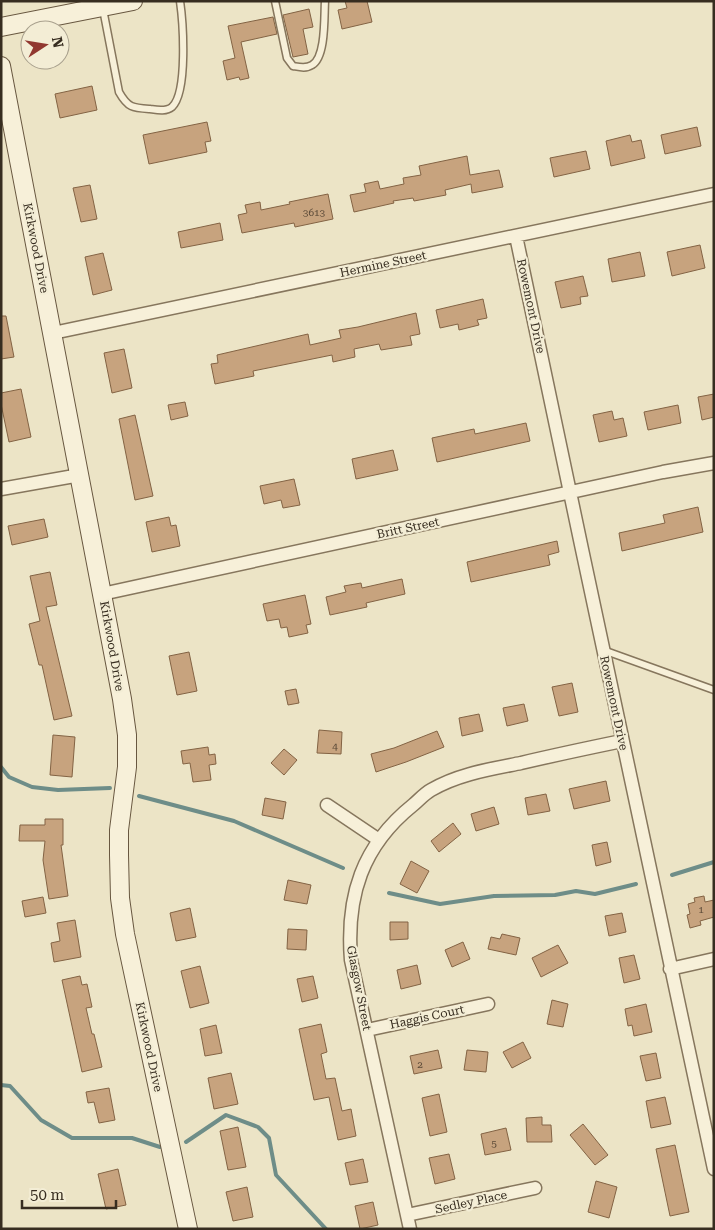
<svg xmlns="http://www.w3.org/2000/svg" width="715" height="1230" font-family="'Roboto Serif',serif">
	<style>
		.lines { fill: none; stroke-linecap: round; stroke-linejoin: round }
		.stream { stroke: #6e8d88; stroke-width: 4 }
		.building { fill: #c7a37e; stroke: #836344 }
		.lane-casing { stroke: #86765d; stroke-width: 9 }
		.street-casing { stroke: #86765d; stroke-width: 15 }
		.secondary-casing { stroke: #685740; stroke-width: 20 }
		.lane { stroke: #f7f0d9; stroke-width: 6 }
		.street { stroke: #f7f0d9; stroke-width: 12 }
		.secondary { stroke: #f7f0d9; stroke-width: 18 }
		.labels { text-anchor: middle; stroke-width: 4.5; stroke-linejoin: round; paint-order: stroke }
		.number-label { font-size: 10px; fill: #5b4a38 }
		.street-label { font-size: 12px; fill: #372d20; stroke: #f3edd5 }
	</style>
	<rect width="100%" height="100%" fill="#ece4c6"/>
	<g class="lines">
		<path class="stream" d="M1,767L9,777L32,787L58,790L110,788
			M139,796L234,821L343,868
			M672,875L714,862
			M389,893L440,904L494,896L555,895L576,891L595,894L636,884
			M1,1085L10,1086L41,1120L72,1138H132L160,1147
			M186,1142L226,1115L258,1127L269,1138L276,1175L326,1229"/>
	</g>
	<path class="building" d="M345,1H367L372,22L342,29L338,10L347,8Z
		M309,9L313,27L303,29L308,54L293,57L283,15Z
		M273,17L277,34L241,42L249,78L240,80L239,77L227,80L223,61L235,58L228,26Z
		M92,86L97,110L60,118L55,94Z
		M207,122L211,141L205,142L207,152L149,164L143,135Z
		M697,127L701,146L665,154L661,135Z
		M630,135L632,142L641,140L645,158L611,166L606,141Z
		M586,151L590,169L554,177L550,158Z
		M467,156L470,175L499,170L503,187L472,193L471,184L445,190L446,195L414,201L413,198L393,201L394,203L354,212L350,195L366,192L364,184L378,181L380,189L404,184L403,178L421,175L419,166Z
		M90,185L97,219L81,222L73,188Z
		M328,194L333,219L295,227L294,223L242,233L238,215L247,213L245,205L260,202L261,210L290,204L289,202Z
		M220,223L223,240L181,248L178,232Z
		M700,245L705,268L672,276L667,252Z
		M640,252L645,276L612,282L608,259Z
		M103,253L112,290L93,295L85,257Z
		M583,276L588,296L580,297L581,304L561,308L555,282Z
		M483,299L487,318L477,320L479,325L459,330L458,324L440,328L436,310Z
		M416,313L420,334L410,336L412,345L381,350L379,344L354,349L355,357L333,362L332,355L253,371L254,376L215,384L211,364L218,363L217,355L308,334L310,345L341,338L339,330L358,327Z
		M1,316H6L14,357L1,359Z
		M124,349L132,388L112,393L104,353Z
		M21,389L31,437L9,442L1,404V393Z
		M714,394V417L702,420L698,397Z
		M185,402L188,416L171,420L168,405Z
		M678,405L681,423L648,430L644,412Z
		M612,411L614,420L623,418L627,436L599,442L593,415Z
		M135,415L153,496L135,500L119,419Z
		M526,423L530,441L437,462L432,438L474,429L475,434Z
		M393,450L398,470L356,479L352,459Z
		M294,479L300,505L283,508L281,500L264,504L260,486Z
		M698,507L703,532L622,551L619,533L665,523L663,515Z
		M169,517L171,526L176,525L180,546L152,552L146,522Z
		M44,519L48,537L12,545L8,526Z
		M557,541L559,552L548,555L550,565L471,582L467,562Z
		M50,572L57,605L46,607L72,716L54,720L42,665H39L29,624L40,621L30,576Z
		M402,579L405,594L366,603L367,607L330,615L326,597L346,592L344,586L361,583L362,588Z
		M305,595L311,624L306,625L308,633L289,637L287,627L281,628L279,619L267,621L263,604Z
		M189,652L197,691L177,695L169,656Z
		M572,683L578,712L559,716L552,687Z
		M296,689L299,703L288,705L285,691Z
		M524,704L528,721L507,726L503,708Z
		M479,714L483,731L462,736L459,718Z
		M319,730L342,732L341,754L317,753Z
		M437,731L444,747L406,762L376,772L371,754L394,748Z
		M53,735L75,737L72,777L50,775Z
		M208,747L209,755L215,754L216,764L209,765L211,780L193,782L190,763L183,764L181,751Z
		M284,749L297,760L284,775L271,763Z
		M606,781L610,801L574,809L569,789Z
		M546,794L550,811L528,815L525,798Z
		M265,798L286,802L283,819L262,815Z
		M494,807L499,824L476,831L471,814Z
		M45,819H63V845H61L68,896L49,899L43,860L45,841H19L20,825H45Z
		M453,823L461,834L439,852L431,841Z
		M607,842L611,862L596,866L592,845Z
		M411,861L429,871L417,893L400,884Z
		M288,880L311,885L307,904L284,900Z
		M704,896L705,902L714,900V917L700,921L701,925L690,928L687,915L690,914L688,904L695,902L694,898Z
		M43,897L46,913L25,917L22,901Z
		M190,908L196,937L176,941L170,913Z
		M622,913L626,932L609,936L605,916Z
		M75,920L81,957L54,962L51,943L60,941L57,923Z
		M390,922H408V939L390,940Z
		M288,929L307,930L306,950L287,949Z
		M502,934L520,938L516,955L488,949L491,937L500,939Z
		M463,942L470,959L452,967L445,950Z
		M558,945L568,963L541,977L532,958Z
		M634,955L640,979L624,983L619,958Z
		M417,965L421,984L401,989L397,970Z
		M200,966L209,1003L190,1008L181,971Z
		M80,976L82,985L87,984L92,1007L86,1008L92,1034H94L102,1067L82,1072L62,980Z
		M313,976L318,998L302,1002L297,979Z
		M552,1000L568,1004L563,1027L547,1024Z
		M646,1004L652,1032L634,1036L632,1025L628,1026L625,1009Z
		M321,1024L327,1052L321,1054L326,1079L335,1078L342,1111L351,1109L356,1136L338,1140L329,1097L314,1100L299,1029Z
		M216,1025L222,1053L205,1056L200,1029Z
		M523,1042L531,1058L512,1068L503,1052Z
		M438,1050L442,1068L414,1074L410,1056Z
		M467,1050L488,1052L486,1072L464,1070Z
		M656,1053L661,1078L646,1081L640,1056Z
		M231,1073L238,1104L214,1109L208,1078Z
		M109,1088L115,1120L99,1123L94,1102L88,1103L86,1092Z
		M439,1094L447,1132L430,1136L422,1098Z
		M665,1097L671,1124L651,1128L646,1101Z
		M542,1117V1125H551L552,1142H527L526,1118Z
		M583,1124L608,1155L595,1165L570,1135Z
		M238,1127L246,1167L228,1170L220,1131Z
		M506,1128L511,1150L485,1155L481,1134Z
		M675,1145L689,1212L670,1216L656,1149Z
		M449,1154L455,1179L435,1184L429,1158Z
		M363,1159L368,1182L350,1185L345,1163Z
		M118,1169L126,1205L106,1209L98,1174Z
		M596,1181L617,1187L609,1218L588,1212Z
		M247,1187L253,1217L233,1221L226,1192Z
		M373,1202L378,1225L360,1229L355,1206Z"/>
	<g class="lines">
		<defs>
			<path id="lane" d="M275,1L287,58L293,66C299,67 306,69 312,65C326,57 324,17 325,1
				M103,9L119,92C128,108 133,108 150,109C157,110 166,112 172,107C188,92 183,22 180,1
				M603,650L714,690"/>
			<path id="street" d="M516,236C582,547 646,859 714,1169
				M53,333L714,194
				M1,489L80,475
				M102,594L663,472L714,463
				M327,805L379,840
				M670,969L714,959
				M367,1030L488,1004
				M407,1215L535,1188
				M410,1229L351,960C346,896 362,846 413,805C419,800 424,794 431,790C458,774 491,769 521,763C555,755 588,748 622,741"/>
			<path id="secondary" d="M1,27L133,1
				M1,66L122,699L127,735V767L119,830V855L120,898L125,934L188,1229"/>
		</defs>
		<use href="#lane" class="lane-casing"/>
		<use href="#street" class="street-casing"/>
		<use href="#secondary" class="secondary-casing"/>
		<use href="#lane" class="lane"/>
		<use href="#street" class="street"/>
		<use href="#secondary" class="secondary"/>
	</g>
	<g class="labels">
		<g class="number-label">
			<text x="314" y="216">3613</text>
			<text x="335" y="750">4</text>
			<text x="701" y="913">1</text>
			<text x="420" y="1068">2</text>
			<text x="494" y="1147">5</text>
		</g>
		<g class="street-label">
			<text transform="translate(36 248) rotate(79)" y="4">Kirkwood Drive</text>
			<text transform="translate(383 264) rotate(-12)" y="4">Hermine Street</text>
			<text transform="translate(531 306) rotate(78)" y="4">Rowemont Drive</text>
			<text transform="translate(408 528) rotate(-12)" y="4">Britt Street</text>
			<text transform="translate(112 646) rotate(80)" y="4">Kirkwood Drive</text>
			<text transform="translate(614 703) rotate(78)" y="4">Rowemont Drive</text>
			<text transform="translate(359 988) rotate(79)" y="4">Glasgow Street</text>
			<text transform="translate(427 1017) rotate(-12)" y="4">Haggis Court</text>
			<text transform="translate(149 1047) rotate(78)" y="4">Kirkwood Drive</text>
			<text transform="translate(471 1202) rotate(-12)" y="4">Sedley Place</text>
		</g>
	</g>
	<rect width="715" height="1230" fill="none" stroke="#372d20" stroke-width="5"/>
	<g transform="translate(45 45) rotate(78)"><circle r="24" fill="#f3edd5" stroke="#a8a08d"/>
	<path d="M0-4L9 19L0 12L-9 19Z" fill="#913830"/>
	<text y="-8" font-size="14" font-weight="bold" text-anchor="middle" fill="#372d20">N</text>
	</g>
	<path d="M22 1200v8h94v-8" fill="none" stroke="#372d20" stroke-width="2.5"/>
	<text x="30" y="1200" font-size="15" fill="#372d20" stroke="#f3edd5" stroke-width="4" paint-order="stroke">50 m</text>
</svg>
